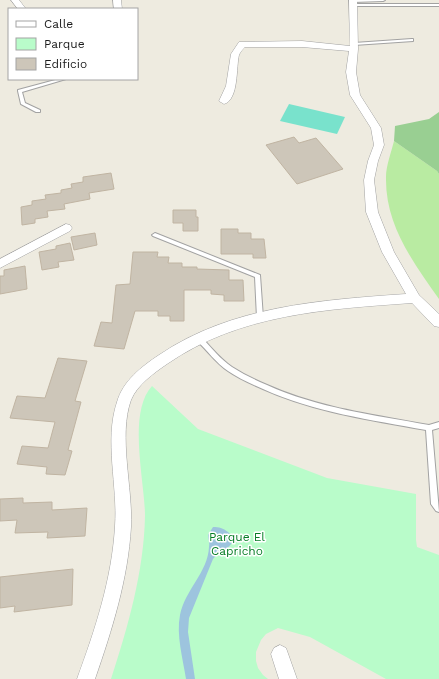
<svg xmlns="http://www.w3.org/2000/svg" width="439" height="679" font-family="'Work Sans',sans-serif">
	<style>
		.grass { fill: #b9eba2 }
		.forest { fill: #99cf92 }
		.park { fill: #b9fcca }
		.pitch { fill: #79e2cc }
		.water { fill: #9dc4de }
		.building { fill: #cdc6b9; stroke: #c0b4a2 }
		.lines { fill: none; stroke-linecap: round; stroke-linejoin: round }
		.service-casing { stroke: #a2a2a2; stroke-width: 2 }
		.minor-casing { stroke: #a2a2a2; stroke-width: 1 }
		.service { fill: #fff; fill-rule: evenodd }
		.minor { fill: #fff; fill-rule: evenodd }
		.labels { text-anchor: middle; stroke-width: 3; stroke-linejoin: round; paint-order: stroke }
		.near-park-label { font-size: 12px; fill: #067d25; stroke: #fff }
	</style>
	<rect width="100%" height="100%" fill="#eeebe0"/>
	<path class="grass" d="M394,141L437,171L439,174V299C413,262 385,225 386,177C386,166 391,153 394,141Z"/>
	<path class="forest" d="M439,112V174L437,171L394,141L395,126L429,119Z"/>
	<path class="park" d="M152,386L198,429L327,478L416,494V540L417,547L439,555V679H386L310,637L278,628L266,634L261,640L256,652V661L258,668L263,675L268,679H111C128,627 144,571 145,516C145,482 127,413 152,386Z"/>
	<path class="pitch" d="M289,104L345,117L337,134L280,121Z"/>
	<path class="water" d="M213,527C219,527 223,528 228,532C242,544 220,551 213,559L189,618L188,632L195,679H186C183,659 176,635 180,615C185,590 208,572 209,547C210,543 208,539 208,535Z"/>
	<path class="building" d="M294,137L299,143L316,138L343,169L297,184L266,145Z
		M111,173L114,189L89,193L90,199L64,204L65,209L47,211L48,217L35,219V223L22,225L21,207L32,205V201L46,199L45,195L61,193V190L72,188L71,184L83,182V177Z
		M173,210H196V217H198V231H183V223H173Z
		M221,229H238V233H251V239H264L266,258H253V254H221Z
		M95,233L97,245L74,250L71,237Z
		M70,243L74,260L58,262L59,267L42,270L39,252L56,249V246Z
		M133,252H158L157,257H169L168,263H182V267H197V269L229,270V280H243L244,301H224V295L211,294V290H184V321H170V316H158V311H135L124,349L94,346L101,322L112,323L116,285L130,284Z
		M25,266L27,289L0,294V276H4V270Z
		M58,358L87,361L75,401L81,402L68,450L72,451L65,475L46,474L47,467L17,464L22,446L48,448L55,422L10,418L17,396L45,398Z
		M23,498V503L52,502V510L87,508L85,536L47,538L48,532L15,533L17,520L0,521V499Z
		M73,569L72,605L14,612L15,606L0,608V577Z"/>
	<g class="lines">
		<defs>
			<path id="service" d="M352,0H385L383,1L353,2H352Z
				M352,4H439V6H352Z
				M412,39H413V41L354,45L352,44L354,43Z
				M59,79H66L22,92L25,103L40,110V112H36L21,104L18,91V90Z
				M155,233L260,275L263,318L262,320H258L257,318L255,277L153,236L152,235Z
				M197,337H201C211,347 220,359 232,367C243,374 255,380 267,385C318,408 374,415 429,425L439,422V428L432,430L439,512L436,511L431,504L426,430C371,420 314,412 263,389C251,384 238,378 228,371C216,363 207,350 197,341L196,339Z"/>
			<path id="minor" d="M11,0H19L26,9H18Z
				M113,0H121L122,9H114Z
				M349,0H357L358,49L356,72L360,95L381,128L384,145L378,161L374,180L378,212L394,252L419,295L439,314V327L434,326L412,303C327,309 239,314 167,364C154,373 137,385 131,400C118,436 133,488 131,527C128,579 112,630 95,679H77C95,630 112,579 115,526C118,486 104,441 117,402C123,381 141,367 159,355C231,306 321,300 406,294L382,252L366,212L364,180L368,161L374,145L371,128L350,95L346,72L349,51L302,47H245C243,49 240,52 239,55C236,66 239,100 224,104L219,101L226,86L231,54L239,42L302,41L350,46Z
				M66,224L70,225L72,228L70,231L0,268V259Z
				M280,645L286,648L297,679H279L271,654L274,648Z"/>
		</defs>
		<use href="#service" class="service-casing"/>
		<use href="#minor" class="minor-casing"/>
		<use href="#service" class="service"/>
		<use href="#minor" class="minor"/>
	</g>
	<g class="labels">
		<g class="near-park-label">
			<text x="237" y="541">Parque El<tspan x="237" dy="14">Capricho</tspan></text>
		</g>
	</g>
	<rect x="8" y="8" width="130" height="72" fill="#ffffff" stroke="#a4a4a4"/>
	<rect x="16" y="21" width="20" height="6" fill="#ffffff" stroke="#a4a4a4"/>
	<text x="44" y="28" font-size="12" fill="#1b1b1b">Calle</text>
	<rect x="16" y="38" width="20" height="12" fill="#b9fcca" stroke="#a4a4a4"/>
	<text x="44" y="48" font-size="12" fill="#1b1b1b">Parque</text>
	<rect x="16" y="58" width="20" height="12" fill="#cdc6b9" stroke="#a4a4a4"/>
	<text x="44" y="68" font-size="12" fill="#1b1b1b">Edificio</text>
</svg>
